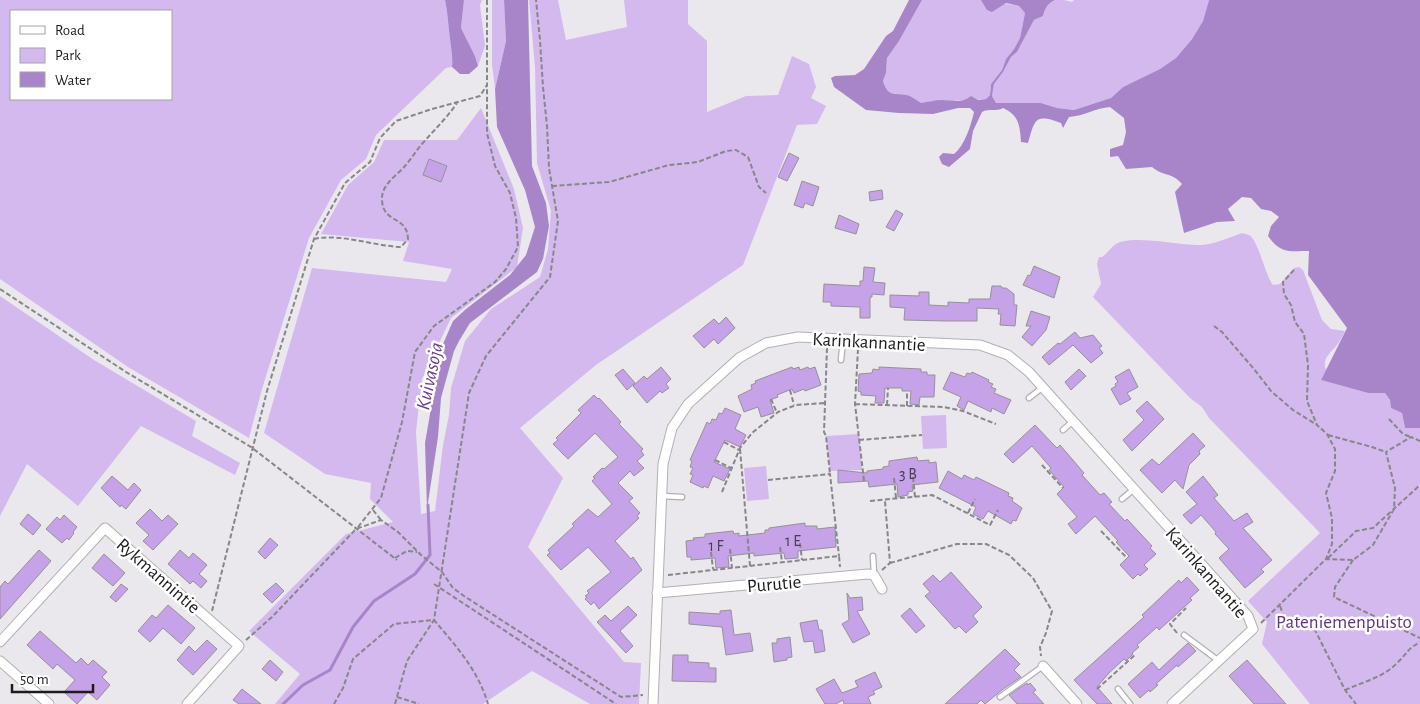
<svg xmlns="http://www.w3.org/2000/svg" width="1420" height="704" font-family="'Alegreya Sans',sans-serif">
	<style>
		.green { fill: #d4b9ef; fill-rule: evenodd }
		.water { fill: #a885c9 }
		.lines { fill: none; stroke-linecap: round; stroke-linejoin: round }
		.stream { stroke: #a885c9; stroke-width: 3 }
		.building { fill: #c6a2e8; stroke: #949296 }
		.service-casing { stroke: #b2b0b4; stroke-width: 7 }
		.minor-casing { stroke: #b2b0b4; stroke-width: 11 }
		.path { stroke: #878689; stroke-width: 2; stroke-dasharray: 5 2.5; stroke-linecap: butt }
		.service { stroke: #fff; stroke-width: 4.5 }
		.minor { stroke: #fff; stroke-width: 9 }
		.labels { text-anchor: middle; stroke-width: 5; stroke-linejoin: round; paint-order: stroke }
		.number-label { font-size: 16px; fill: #463d50 }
		.street-label { font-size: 19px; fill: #1c1b1d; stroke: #fff }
		.park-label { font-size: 19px; fill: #613384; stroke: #fff }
		.water-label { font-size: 20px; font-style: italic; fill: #6c3e90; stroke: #fff }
	</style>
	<rect width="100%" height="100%" fill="#eae8ed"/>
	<path class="green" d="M0,0H445C448,13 448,26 450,39C451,49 453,57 452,67L446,68L376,135L366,159L341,180L309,238L262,389L249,438L128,367L0,279ZM11,11H171V99H11Z
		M464,0H482L480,5L485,46L478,66L475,56L461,28Z
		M492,0H504L506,41L495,89L492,64Z
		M529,0H558L566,40L627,27L624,0H688V24L707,41V112L746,96L778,95L792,56L809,64L816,87L811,98L826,106L817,124L797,125L743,265L596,365L520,428L563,478L528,547L624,662L641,663L639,704H590L532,671L483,704H275L300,674L249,631L346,534L393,522L370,499L371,483L325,474L264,433L312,268L446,282L452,269L403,261L409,242L321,234L348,185L374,162L384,140H457L481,108L514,189L523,228L517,267L451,318L422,379L416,432L421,514L435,511L443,445L449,415L451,388L465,341L491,309L540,277L548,249L551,211L537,163L535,67Z
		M922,0H981L1019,6L1025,13L1020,38L1014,49L1006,59L1002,70L991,84L990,95L986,99L951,101L943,100L921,103C918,101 914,98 910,96C897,91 889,100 883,81L886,73L887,58L899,41Z
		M1055,0H1064L1072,2L1074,0H1209L1203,21L1192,39L1176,58L1160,69L1123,87L1111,98L1074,110L1057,108L1041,103H996L992,96L994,84L1003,72L1011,57L1017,52L1034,20L1043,16C1045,8 1048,3 1055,0Z
		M1242,233C1244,234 1247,234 1249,235C1259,241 1264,273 1273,285L1280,284L1294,268L1299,267L1303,270L1322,320L1331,329L1345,331C1343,335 1341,339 1339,342C1333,352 1321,357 1326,370L1321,380L1368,393H1385L1390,400L1391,408L1402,413L1405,428H1420V704H1310L1262,644L1267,622L1248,601L1320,533L1209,418L1202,407L1190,398L1093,297L1101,284L1097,264L1099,257H1102C1108,253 1111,247 1116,244C1132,234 1181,246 1201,245C1215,244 1228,238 1242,233Z
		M0,296L94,360L196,421L192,436L240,463L235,475L141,426L78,506L27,464L0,516Z
		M946,415L947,448L923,449L921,416Z
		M859,434L862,470L830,471L826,436Z
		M766,466L769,499L747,501L744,468Z"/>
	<path class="water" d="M445,0H464L461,28L475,56L478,66L469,74H460L452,67C453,57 451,49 450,39C448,26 448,13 445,0Z
		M504,0H528L532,166L546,203L549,226L543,259L537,272L470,323L459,341L454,351L441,398L438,437L427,509L425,443L430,414V394L443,344L453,321L466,309L510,275L526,255L535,227L525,190L497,127L495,89L506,41Z
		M909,0H922L899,41L887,58L886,73L883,81C889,100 897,91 910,96C914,98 918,101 921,103C928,102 935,100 942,100C953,100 961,104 971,96L978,100L986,99L990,95L991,84L1002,70L1006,59L1014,49L1020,38L1025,13L1019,6L1006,3L992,12L987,10L981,0H1055C1048,3 1045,8 1043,16L1034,20L1017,52L1011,57L1003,72L994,84L992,96L996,103H1041L1057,108L1074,110L1111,98L1123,87L1160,69L1176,58L1192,39L1203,21L1209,0H1420V428H1405L1402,413L1391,408L1390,400L1385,393H1368L1321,380L1347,328L1308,275L1309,251C1289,251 1281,254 1268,236L1271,226L1279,217L1271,211L1261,209L1251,198L1242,197L1228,209L1235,221L1217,222L1184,233L1175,192L1182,184C1172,172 1164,177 1152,167L1126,169L1118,156L1110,157V149L1123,145L1126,132L1124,118L1110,107C1096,108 1084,116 1069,117L1063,128L1061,123C1034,113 1035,120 1028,143L1021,142C1020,126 1019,115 1003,108C996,112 989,108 982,112L973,131L970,149L949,167L942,164L939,157L943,153L954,154C965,145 971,125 974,112L970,108H958L933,114L899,113L866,110L834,87L831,78L835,76L855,75L864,69L886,36L893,31Z"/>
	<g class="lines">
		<path class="stream" d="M283,704L303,685L330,670L353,627L374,601L415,574L430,555L428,505"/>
	</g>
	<path class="building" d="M789,153L799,158L787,181L778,177Z
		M429,159L447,166L441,182L423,175Z
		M802,181L819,187L813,206L805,203L803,208L794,205Z
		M882,190L883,199L870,201L869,192Z
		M896,210L903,214L894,231L886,227Z
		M839,215L859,224L856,234L835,228Z
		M1034,266L1060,277L1054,298L1023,285L1028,275L1030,276Z
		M864,267L875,268L873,282L885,283L884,295L872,294V297H870V318H860V307L831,306V302H823L824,284L860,286V281H863Z
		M992,286H1001L1002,288H1006L1014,294V305H1017L1015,326L1000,325L1001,314H998L999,309L977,308V321H946L904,320L905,308L890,307V295L919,296V292H929V305L948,306V302L969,303V299H990Z
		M1031,311L1050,317L1046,330L1032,346L1022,337L1031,326H1026Z
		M726,317L735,328L718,344L714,339L704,348L693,336L714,319L719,324Z
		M1075,332L1080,338L1093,335L1102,346L1099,348L1103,353L1091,363L1073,345L1049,365L1042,357L1058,343L1060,344Z
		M661,367L671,379L666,384L669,388L662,393L660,391L647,403L633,386L644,376L647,379Z
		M792,367L793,369L799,367L800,370L808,367L809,369L815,367L821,385L805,391L804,389L794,393L792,389L777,395L778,397L770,400L774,413L761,417L758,407L744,412L738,396L752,389L751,385L756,383L755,381Z
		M879,367L921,369V372H927V375H935L934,397H920L919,405L910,404L911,391H902V388H885L884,403H875L876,396L861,395V392L858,391L859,374L872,373L873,369L879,370Z
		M623,369L635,383L627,390L615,375Z
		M1079,369L1086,376L1071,390L1065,382Z
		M1129,369L1138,387L1127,393L1131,399L1120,405L1111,389L1116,386L1115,384L1118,382L1115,377Z
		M951,372L965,377L967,373L971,374L972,372L989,380L988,382L993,384L991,387L996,389L994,393L1011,400L1004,414L992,408L991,412L968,401L964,410L957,406L961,397L943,389Z
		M594,395L598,399L599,398L612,412L621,422L619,424L643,449L641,451L644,455L637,461L644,468L634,476L630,471L618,483L633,498L629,501L640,513L637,516L639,518L615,541L631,559L633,557L642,570L599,609L594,602L591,605L585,599L587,597L585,596L589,593L587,591L611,572L588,547L561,570L547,555L550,553L548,550L574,526L572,524L588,509L598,517L612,504L592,481L595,478L593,477L602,468L604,469L618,457L595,433L568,459L553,444L558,440L556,438L581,413L578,410Z
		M1147,401L1164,419L1132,451L1123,440L1144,420L1136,411Z
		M725,408L741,415L735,429L746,435L740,447L725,440L714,462L730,469L724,481L713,476L708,488L704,486L703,488L690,482L693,475L690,474L693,468L690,467L692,461L690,460L707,422L710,424L712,419L716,420L719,413L722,414Z
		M1035,425L1053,444L1057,448L1060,445L1084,473L1082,475L1100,495L1104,493L1112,502L1109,504L1125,521L1127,519L1152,546L1150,548L1156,554L1144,565L1148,569L1140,576L1138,574L1133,579L1120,565L1129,556L1116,542L1118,541L1095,516L1076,534L1068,524L1077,517L1057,494L1064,487L1049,470L1051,468L1032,446L1013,463L1004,454Z
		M1193,433L1205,446L1199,451L1200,454L1189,465L1183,489L1175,480L1162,493L1140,470L1152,459L1159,465Z
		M917,457L918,461L929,460V463L936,462L938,482L912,485L913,491L908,492V495L898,497L897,484L869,487L868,481L838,483V470L867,473V471L883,469V467L889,466V461Z
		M948,471L962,479L964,475L974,480L976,477L1009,493L1008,496L1013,498L1012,501L1022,508L1016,521L1013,520L1011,524L988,511L983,519L973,514L976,507L939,488Z
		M112,476L128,490L134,483L141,490L126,509L121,505L120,507L101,488Z
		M1203,476L1218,495L1214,498L1234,521L1247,513L1253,522L1243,528L1272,560L1261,569L1264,572L1245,588L1219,558L1229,549L1215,534L1216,532L1201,515L1191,524L1183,515L1197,504L1186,492Z
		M150,509L162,521L168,515L178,524L153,550L143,541L149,535L136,523Z
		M28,514L41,525L33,535L20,524Z
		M64,515L77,527L73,532L74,533L69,540L67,538L62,543L46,529L57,517L60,520Z
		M805,523V526H817V529L835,527L836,547L798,551V558L785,559L784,553L754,556V553L728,556L729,567L716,568L715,558L691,560V557H687L686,541L694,540L693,538L705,537V534L733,531L734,534L739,533V536L765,533V530H769V528Z
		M270,538L278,545L265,559L258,552Z
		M39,550L51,561L0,619V587L5,581L8,584Z
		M180,550L189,558L193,553L207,565L199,574L207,581L201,588L193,581L190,584L168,564Z
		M104,554L125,573L113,586L92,568Z
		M951,572L982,607L973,616L978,622L966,633L959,626L955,629L925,596L930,592L923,584L933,575L940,582Z
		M1187,577L1199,590L1190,598L1192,600L1159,630L1157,627L1137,645L1139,647L1132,653L1133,654L1126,661L1124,659L1109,673L1097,687L1112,704H1097L1074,680L1144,617L1142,615L1179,580L1181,583Z
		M276,583L284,591L272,603L263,594Z
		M121,584L128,589L116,602L110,597Z
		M847,593L850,598L862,597L863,610L857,611L870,634L853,643L842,624L849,620Z
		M168,605L195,628L181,644L163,628L150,642L138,631L152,615L156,618Z
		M628,606L637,615L620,631L633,646L626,653L597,622L605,615L611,621Z
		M910,608L925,626L916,633L901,616Z
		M731,610L734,635L750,633L753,651L726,655L722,627L689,624V612L720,614V611Z
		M817,620L819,630H822L825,651L815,653L813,641L804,642L800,623Z
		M40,631L76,663L81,658L88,665L93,660L107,672L102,677L110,685L97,700L88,692L77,704L64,692L75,680L57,664L53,669L27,645Z
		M790,637L792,657L787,658V660L774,662L772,643H777V639Z
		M207,640L217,649L193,675L177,660L189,646L195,652Z
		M1188,643L1196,651L1178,667L1177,665L1156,684L1158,685L1150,692L1149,690L1140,698L1128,684L1152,662L1159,670Z
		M1005,649L1020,664L1014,670L1021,677L1003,689L985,704L981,700L977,704H945Z
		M673,655H688V662L709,663V668H716V682L672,681Z
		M270,660L283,672L276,681L262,669Z
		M1247,660L1286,704H1254L1229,676Z
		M875,672L882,687L873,691L875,694L868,697L871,704H844L843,700L836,704H825L816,689L834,679L842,693L858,687L855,681Z
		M1027,683L1028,685L1030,683L1036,690L1033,692L1044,704H1017L1009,695Z
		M242,689L261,704H239L233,700Z"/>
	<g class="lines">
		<defs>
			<path id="service" d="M841,360L843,340
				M1029,398L1043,387
				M1063,430L1073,421
				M661,496L682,497
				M1122,499L1134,489
				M873,556L874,575
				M1184,635L1219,661
				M1118,689L1130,704
				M1000,697L1043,666"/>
			<path id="minor" d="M657,593L868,574L874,575L882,589
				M0,642L105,528L239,646L187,704
				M0,661L49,704
				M1043,666L1077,704
				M653,704L663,464L672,428L688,404L739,358L766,343L798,337L980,345L1008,355L1029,372L1248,616L1253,629L1172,704"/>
		</defs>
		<use href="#service" class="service-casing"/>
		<use href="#minor" class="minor-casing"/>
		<path class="path" d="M552,186L609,182L669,165L698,162L726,151L736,150L748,157L759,187L766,193
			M314,239C340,233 374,246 401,247L408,239C407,215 383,224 382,200C381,185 396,176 405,166C411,159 416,151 422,144C434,130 446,119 457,103
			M1294,270L1283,282L1284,294L1291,305L1295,322L1304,334L1308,365L1307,401L1317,425L1327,434L1335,449V471L1326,493L1332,518V544L1326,559
			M0,289L126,372L251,447L397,560
			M1214,326L1222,332L1254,369L1271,391L1293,410L1317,425
			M827,348L824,432L826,436L830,474
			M858,349L855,404L864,481
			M790,390L794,405
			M771,399L777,413
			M855,404L944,407L963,411L996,424
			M887,405L888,388
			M907,406V391
			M1389,419L1403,434L1411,437
			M1328,435L1372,447L1386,452
			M859,440L922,435
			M724,442L739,450
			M740,449L750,566
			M715,460L731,468
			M1042,465L1063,488
			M913,477L915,497
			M894,478L896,498
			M768,480L830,474L839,556
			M722,492L740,448L752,433L778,412L796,405L825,403
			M870,501L932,495L990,525L998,510
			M373,510L381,520
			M968,513L975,499
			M358,527L381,498L402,422L415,352L434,326L495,282L506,269L518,247L516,218L510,193L495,166L487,133V85
			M1101,531L1127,558
			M800,543L802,560
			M780,547L782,562
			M730,549L732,568
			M711,552L713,569
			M395,558L407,551L417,552
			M1328,558L1356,531L1373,528L1420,485
			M1353,560L1335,587L1334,597L1420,638
			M890,563L957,544H986L1009,555L1033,578L1052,611L1046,633L1040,647L1041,656
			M882,570L890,563L885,501
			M668,575L839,556L840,567
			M434,584L616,704
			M1280,606L1284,617L1313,626L1345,690L1356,704
			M212,611L267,391L314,239L345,183L370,162L380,138L396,121L432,109L480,96L487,85V0
			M1261,623L1326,559L1353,560L1373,545L1394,509L1395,488L1386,452L1411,437L1420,441
			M1177,633L1170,624L1186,608
			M246,640L272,617L356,529L381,520L398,532L421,555L442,572L453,588L464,596L621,697L643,695
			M1097,689L1136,654
			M1345,690C1363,682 1384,677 1397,663C1407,654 1406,650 1420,642
			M397,697L419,704
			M334,704L343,688L353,659L394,624L434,620C456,646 478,670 488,704
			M395,704L407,661L434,620L469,393L486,356L550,277L558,221L549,168L547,126L543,87L540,40L536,0"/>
		<use href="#service" class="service"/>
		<use href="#minor" class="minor"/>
	</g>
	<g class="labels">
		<g class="number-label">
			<text x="908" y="479">3 B</text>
			<text x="793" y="546">1 E</text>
			<text x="716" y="551">1 F</text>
		</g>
		<g class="street-label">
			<text transform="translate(869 341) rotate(3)" y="7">Karinkannantie</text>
			<text transform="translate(1207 572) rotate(49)" y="7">Karinkannantie</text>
			<text transform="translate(159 575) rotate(41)" y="7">Rykmannintie</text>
			<text transform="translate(774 583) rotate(-5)" y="7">Purutie</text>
		</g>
		<g class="park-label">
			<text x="1344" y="628">Pateniemenpuisto</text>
		</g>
		<g class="water-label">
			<text transform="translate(429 376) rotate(-78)" y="7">Kuivasoja</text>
		</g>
	</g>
	<rect x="10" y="10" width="162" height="90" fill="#ffffff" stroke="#a4a4a5"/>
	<rect x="20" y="26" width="25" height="8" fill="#ffffff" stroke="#a4a4a5"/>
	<text x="55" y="35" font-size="15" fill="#1c1b1d">Road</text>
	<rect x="20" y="48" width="25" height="15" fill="#d4b9ef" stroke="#a4a4a5"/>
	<text x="55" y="60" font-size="15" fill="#1c1b1d">Park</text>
	<rect x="20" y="72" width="25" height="15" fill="#a885c9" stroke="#a4a4a5"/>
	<text x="55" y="85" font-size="15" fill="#1c1b1d">Water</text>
	<path d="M12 684v8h81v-8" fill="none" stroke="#1c1b1d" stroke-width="2.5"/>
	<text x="20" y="684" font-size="15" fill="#1c1b1d" stroke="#ffffff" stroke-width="4" paint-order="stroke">50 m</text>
</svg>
